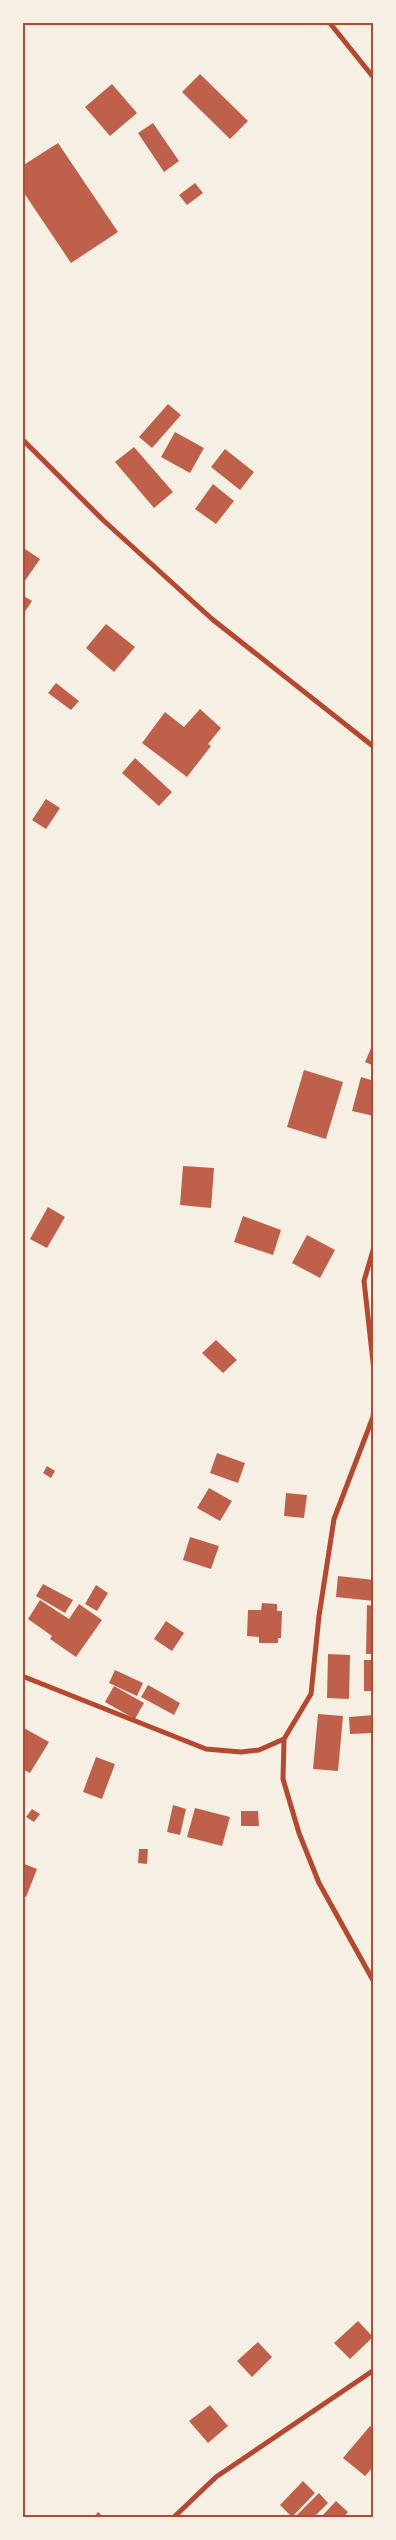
<svg xmlns="http://www.w3.org/2000/svg" width="396" height="2540" font-family="'Archivo Narrow',sans-serif">
	<style>
		.building { fill: #bf614a }
		.lines { fill: none; stroke-linecap: round; stroke-linejoin: round }
		.minor { stroke: #b5482f; stroke-width: 5 }
		.neatline { fill: none; stroke: #b5482f; stroke-width: 2 }
	</style>
	<rect width="100%" height="100%" fill="#f6efe4"/>
	<path class="building" d="M200,74L248,121L230,139L182,92Z
		M112,84L137,113L110,136L85,107Z
		M153,123L179,161L164,172L138,133Z
		M58,143L118,232L71,263L22,190V166Z
		M195,183L203,193L187,205L179,195Z
		M168,404L181,415L152,448L139,437Z
		M175,432L204,448L190,473L161,457Z
		M134,447L173,492L154,508L115,462Z
		M225,449L254,472L240,490L211,467Z
		M213,484L234,501L216,524L195,509Z
		M22,547L40,559L22,585Z
		M22,595L32,601L22,616Z
		M106,624L135,647L114,672L86,648Z
		M56,683L79,701L71,710L48,693Z
		M200,709L221,728L208,744L211,746L187,777L142,743L165,712L184,727Z
		M135,758L172,792L159,806L122,773Z
		M46,799L60,808L46,829L32,820Z
		M372,1046L374,1047V1066L365,1062Z
		M304,1070L343,1082L326,1139L287,1127Z
		M361,1077L374,1081V1116L352,1111Z
		M183,1166L214,1168L211,1208L180,1205Z
		M48,1207L65,1217L47,1248L30,1239Z
		M243,1216L281,1230L273,1255L234,1242Z
		M307,1235L335,1250L320,1278L292,1263Z
		M216,1340L237,1360L223,1373L202,1353Z
		M217,1453L245,1463L238,1483L210,1473Z
		M47,1466L55,1471L51,1478L43,1473Z
		M209,1488L232,1501L220,1521L197,1508Z
		M286,1493L307,1495L304,1518L284,1516Z
		M190,1537L219,1546L211,1569L183,1560Z
		M338,1576L374,1580V1601L336,1597Z
		M43,1584L73,1600L65,1613L36,1596Z
		M96,1585L108,1593L97,1611L85,1604Z
		M40,1600L69,1619L79,1604L102,1620L76,1657L50,1639L52,1636L28,1619Z
		M262,1603L277,1604V1611H282L281,1638H278V1643H259V1637L247,1636L248,1610H261Z
		M367,1605L374,1606V1654H366Z
		M166,1621L184,1633L172,1651L154,1639Z
		M328,1654L350,1655L349,1699L327,1698Z
		M364,1660H374V1691H364Z
		M115,1670L143,1683L137,1696L109,1683Z
		M148,1685L180,1703L174,1715L141,1697Z
		M114,1686L144,1703L135,1719L105,1702Z
		M318,1714L343,1716L338,1771L313,1769Z
		M374,1715V1733L350,1734L349,1717Z
		M22,1727L49,1742L30,1773L22,1769Z
		M96,1757L115,1764L102,1799L83,1792Z
		M173,1805L186,1809L180,1835L167,1832Z
		M195,1808L230,1817L222,1846L187,1837Z
		M32,1809L40,1814L34,1822L26,1817Z
		M241,1811H258L259,1826H241Z
		M139,1849H148L147,1864L138,1863Z
		M22,1863L37,1869L26,1897L22,1896Z
		M358,2321L373,2337L350,2359L334,2343Z
		M258,2342L272,2357L252,2377L237,2361Z
		M210,2405L228,2426L208,2443L189,2421Z
		M370,2426L374,2429V2466L365,2476L343,2458Z
		M303,2481L315,2493L292,2517L280,2505Z
		M319,2493L328,2503L313,2518H294Z
		M336,2501L348,2512L343,2518H324L322,2516Z
		M98,2512L105,2518H93Z"/>
	<g class="lines">
		<path class="minor" d="M329,22L374,78
			M22,439L103,520L212,619L374,747
			M374,1247L364,1281L374,1371
			M22,1676L206,1749L241,1752L259,1750L284,1739L311,1694L319,1616L334,1519L373,1417L374,1406
			M284,1739L283,1779L299,1833L319,1883L374,1982
			M173,2518L216,2477L374,2370"/>
	</g>
	<rect width="396" height="2540" fill="none" stroke="#f6efe4" stroke-width="48"/>
	<rect x="24" y="24" width="348" height="2492" class="neatline"/>
</svg>
